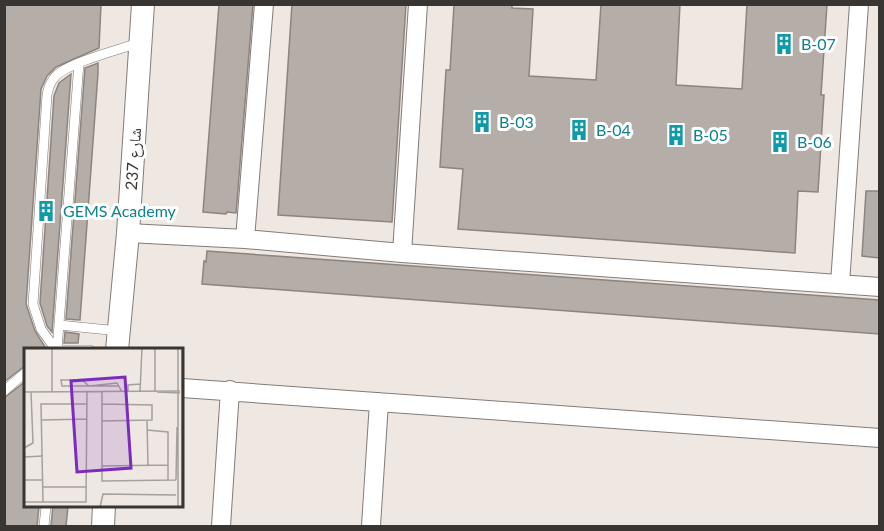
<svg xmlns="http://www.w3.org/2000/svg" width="884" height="531" font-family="Lato,'Noto Naskh Arabic',sans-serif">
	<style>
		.building { fill: #b5ada8; stroke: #8b847f; stroke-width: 1.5 }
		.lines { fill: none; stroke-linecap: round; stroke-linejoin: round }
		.service-casing { stroke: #837c77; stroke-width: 10 }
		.minor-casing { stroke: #837c77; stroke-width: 20 }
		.tertiary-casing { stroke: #837c77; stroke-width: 24 }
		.service { stroke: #fff; stroke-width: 9 }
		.minor { stroke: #fff; stroke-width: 18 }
		.tertiary { stroke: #fff; stroke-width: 22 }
		.labels { text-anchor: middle; stroke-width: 6; stroke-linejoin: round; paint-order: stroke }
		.culture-label { font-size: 16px; fill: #0d838f; stroke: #fff; text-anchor: start }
		.street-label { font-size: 16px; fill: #383533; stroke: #fff }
		.inset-road { fill: none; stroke: #a6a09c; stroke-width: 1.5 }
		.view { fill: #7b2cbf; fill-opacity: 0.15; stroke: #7b2cbf; stroke-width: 3 }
		.inset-edge { fill: none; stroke: #383533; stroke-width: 3 }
	</style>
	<rect width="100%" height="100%" fill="#efe7e2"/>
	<path class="building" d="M4,4H101L99,48L56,67L47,76L41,89L26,304L35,331L47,350H26V365L4,382Z
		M219,4H253L236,213L227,212L226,214L203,212Z
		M292,4H406L392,222L278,215Z
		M512,4V8L533,9L529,76L596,80L601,4H680L676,85L742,89L747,4H827L821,95H824L818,192L798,191L795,253L458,229L463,169L440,167L446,70H450L454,5Z
		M98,63V73L80,320L66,319L85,68Z
		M71,74L52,332L47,326L40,303L54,96L59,83Z
		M866,191H879V258L862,256Z
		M207,251L879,300V334L202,284L204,261L206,262Z
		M65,332L79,334L78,343H64Z
		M26,381V506H39L37,526H4V398Z
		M53,506H68L66,526H51Z"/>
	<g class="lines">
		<defs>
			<path id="service" d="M59,325L119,331
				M56,350L41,329L33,304L47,95C48,89 50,83 54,78C65,63 119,50 138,43
				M57,350L79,63
				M60,350H90
				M4,391L26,372
				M44,526L46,506"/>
			<path id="minor" d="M128,233L245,239L402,253L880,287
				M245,239L264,4
				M402,253L418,4
				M840,284L859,4
				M182,388L880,438
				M221,526L230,390
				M371,526L379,402"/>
			<path id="tertiary" d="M117,350L128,233L143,4
				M103,526L104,506"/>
		</defs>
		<use href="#service" class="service-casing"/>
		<use href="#minor" class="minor-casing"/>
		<use href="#tertiary" class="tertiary-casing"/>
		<use href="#service" class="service"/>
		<use href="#minor" class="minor"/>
		<use href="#tertiary" class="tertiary"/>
	</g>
	<defs>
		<symbol id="building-bare" viewBox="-9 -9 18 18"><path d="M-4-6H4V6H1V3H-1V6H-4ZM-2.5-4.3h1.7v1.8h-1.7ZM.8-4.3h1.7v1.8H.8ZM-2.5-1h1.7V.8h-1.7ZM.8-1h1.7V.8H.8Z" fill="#0f9aa8" stroke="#fff" stroke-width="2.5" paint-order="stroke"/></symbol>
	</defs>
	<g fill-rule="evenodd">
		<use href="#building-bare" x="769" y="29" width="30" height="30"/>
		<use href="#building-bare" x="467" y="107" width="30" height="30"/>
		<use href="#building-bare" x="564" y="115" width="30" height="30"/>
		<use href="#building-bare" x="661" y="120" width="30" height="30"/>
		<use href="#building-bare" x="765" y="127" width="30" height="30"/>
		<use href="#building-bare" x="31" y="196" width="30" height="30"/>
	</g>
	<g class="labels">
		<g class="culture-label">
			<text x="801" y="50">B-07</text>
			<text x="499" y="128">B-03</text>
			<text x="596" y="136">B-04</text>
			<text x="693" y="141">B-05</text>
			<text x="797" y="148">B-06</text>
			<text x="63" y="217">GEMS Academy</text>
		</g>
		<g class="street-label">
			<text transform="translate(133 159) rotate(-86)" y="6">شارع 237</text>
		</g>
	</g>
	<g transform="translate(24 348)">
		<rect width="159" height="159" fill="#efe7e2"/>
		<path class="inset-road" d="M28,0V44M131,0V44M37,32H58L65,38H38ZM65,38L93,35L98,44M67,38H95M0,44L156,43M78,44V133L152,132M104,44V37L116,36M116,44L118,0M133,44L156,45M18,72L63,71M123,72L124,118M78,73L128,72V57L78,56M123,82L144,84V133M0,100L9,95L7,44M0,109L19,108M78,118L144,117M0,132H19M152,132L153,79M19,139H62M0,154H62L63,44M19,154L17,56H63M76,159L79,146L152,147M154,159V0M158,159V0"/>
		<path class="view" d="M101,29L107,120L53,124L47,33Z"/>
		<rect width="159" height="159" class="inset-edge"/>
	</g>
	<rect width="884" height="531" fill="none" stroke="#383533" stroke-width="12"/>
</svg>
